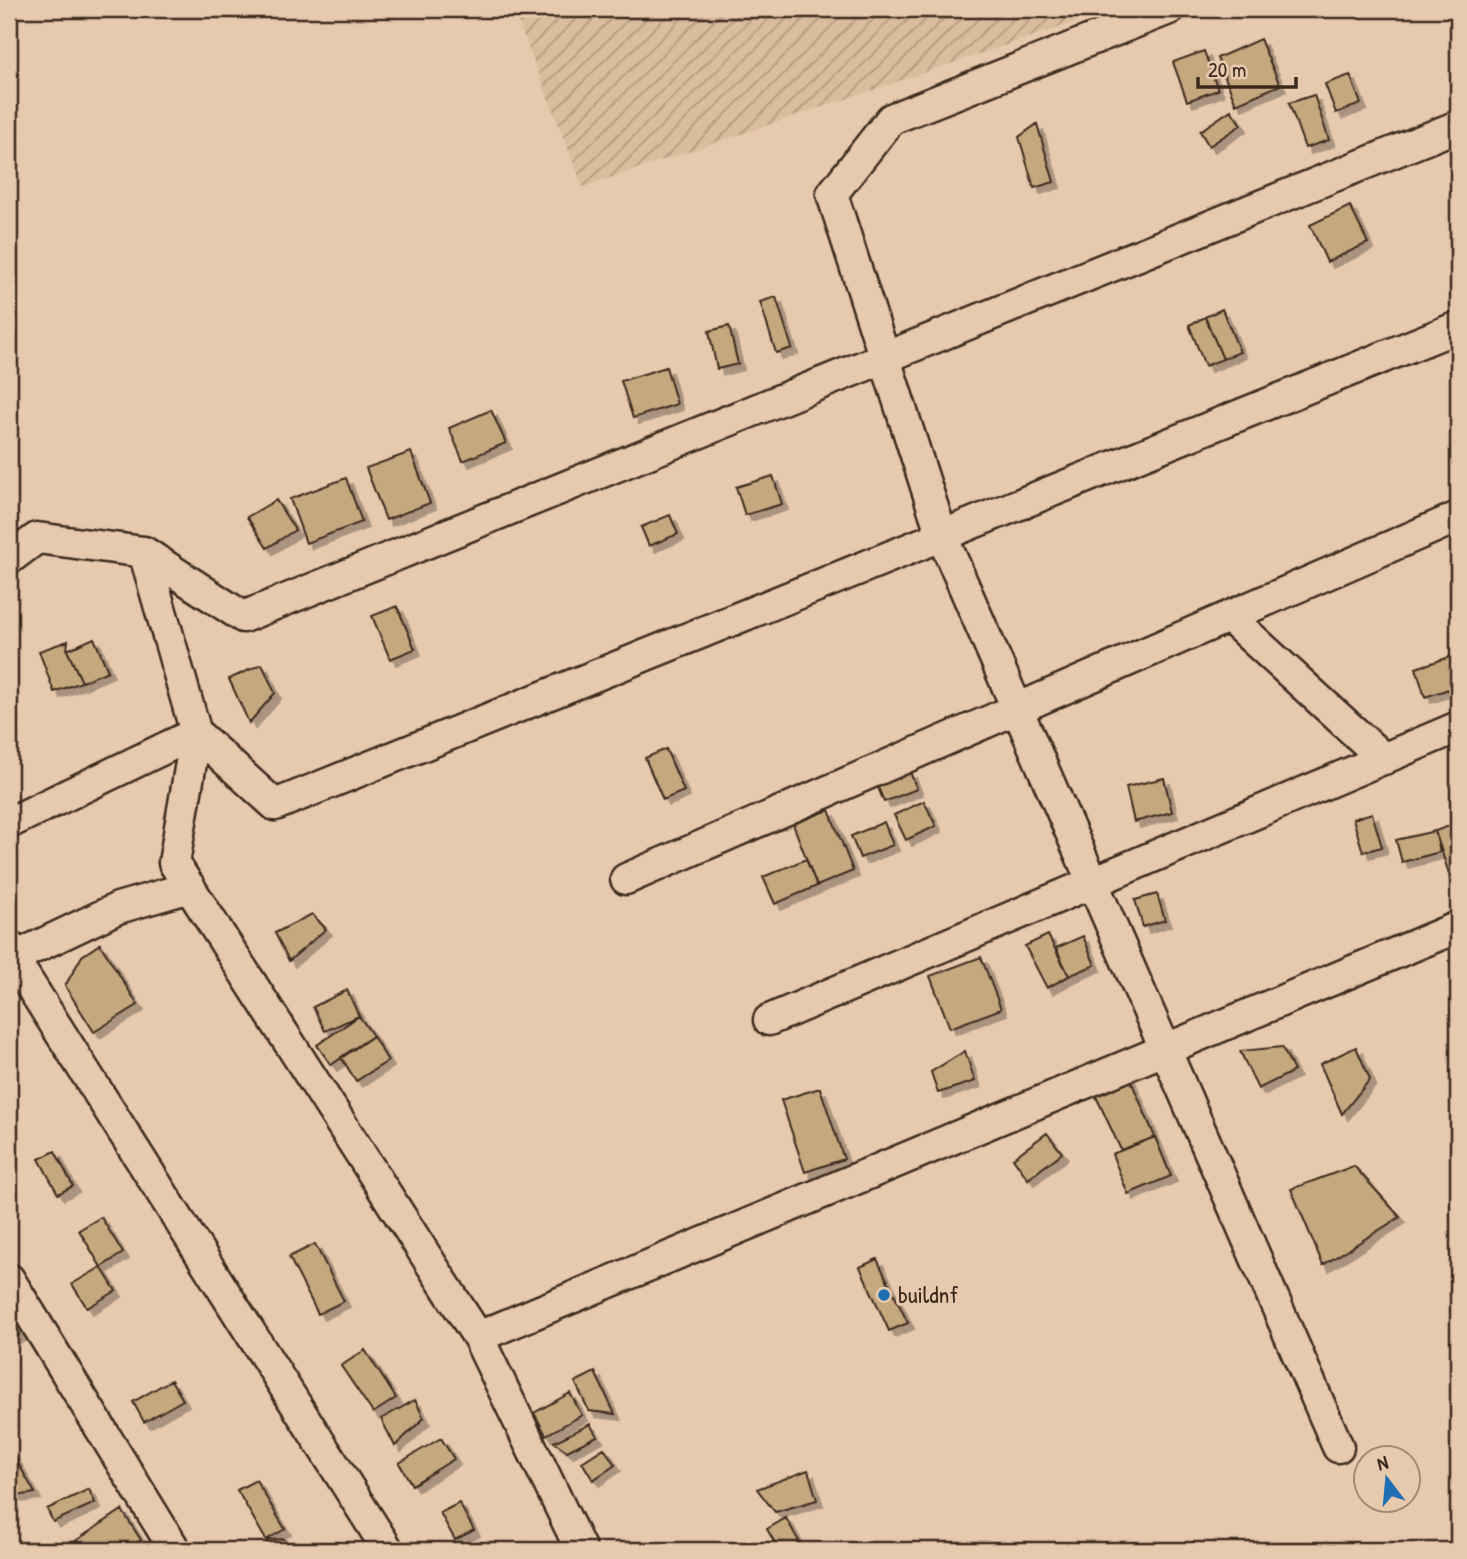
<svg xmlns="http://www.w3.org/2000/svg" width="1467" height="1559" font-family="'Patrick Hand',sans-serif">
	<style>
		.industrial { fill: url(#industrial-furrows) }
		.building { fill: #c6a87f; stroke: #3b2a1e; stroke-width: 2; filter: url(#shadow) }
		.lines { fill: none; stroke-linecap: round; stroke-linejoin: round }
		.minor-casing { stroke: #3b2a1e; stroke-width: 35 }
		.minor { stroke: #e7caae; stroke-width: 30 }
		.poi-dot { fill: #1f6fb2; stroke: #e7caae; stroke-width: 2.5 }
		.labels { text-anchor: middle; stroke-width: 6; stroke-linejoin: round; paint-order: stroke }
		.poi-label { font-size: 24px; fill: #3b2a1e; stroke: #e7caae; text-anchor: start }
	</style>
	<defs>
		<pattern id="industrial-furrows" width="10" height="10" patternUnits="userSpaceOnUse" patternTransform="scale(1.75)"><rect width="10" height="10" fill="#dabd9d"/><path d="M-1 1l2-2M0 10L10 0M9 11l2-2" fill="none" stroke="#b29a7f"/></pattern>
		<filter id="shadow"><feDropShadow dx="6" dy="6" stdDeviation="0" flood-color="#0004"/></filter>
	</defs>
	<rect width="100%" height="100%" fill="#e7caae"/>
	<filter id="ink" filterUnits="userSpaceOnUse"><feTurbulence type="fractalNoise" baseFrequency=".0143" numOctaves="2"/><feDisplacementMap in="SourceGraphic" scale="14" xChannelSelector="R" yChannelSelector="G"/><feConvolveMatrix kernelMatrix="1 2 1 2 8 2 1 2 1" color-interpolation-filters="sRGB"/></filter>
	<g filter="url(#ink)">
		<path class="industrial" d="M513,9H1114L583,187Z"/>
		<path class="building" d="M1260,39L1280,85L1236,104L1217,58Z
			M1204,51L1218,90L1187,101L1173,62Z
			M1350,75L1361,104L1336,113L1325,84Z
			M1314,95L1329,140L1305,148L1289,103Z
			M1231,110L1241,125L1209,146L1200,131Z
			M1037,124L1054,182L1034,188L1019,137Z
			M1350,206L1368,243L1327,262L1310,225Z
			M776,297L792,348L776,353L760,302Z
			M1222,309L1240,352L1223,359L1205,317Z
			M1205,317L1223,359L1205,366L1189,325Z
			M729,326L738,364L717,369L709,331Z
			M666,367L677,404L633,418L621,381Z
			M491,410L506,443L463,461L449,428Z
			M411,452L430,503L386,520L366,468Z
			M773,476L782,504L745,515L736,487Z
			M346,478L362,522L306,543L290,499Z
			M276,500L295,530L267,548L247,517Z
			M670,515L678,534L649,546L641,527Z
			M397,606L415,649L390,659L372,616Z
			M94,638L108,671L82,682L67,650Z
			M68,641L67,650L82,682L54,692L39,651Z
			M1456,655L1458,663V686L1425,697L1416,668Z
			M262,664L275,693L249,723L229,679Z
			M666,749L684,791L663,800L645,758Z
			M910,772L917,789L884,802L877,785Z
			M1164,778L1172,812L1134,822L1126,787Z
			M924,801L936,826L906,840L894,815Z
			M829,810L853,871L817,886L793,824Z
			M1372,813L1382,847L1363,852L1353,819Z
			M884,822L893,845L860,858L851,836Z
			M1458,823V884L1453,886L1435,831Z
			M1435,831L1440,852L1402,862L1396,840Z
			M806,859L817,886L775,904L763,877Z
			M1157,894L1165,920L1143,927L1135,900Z
			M312,914L326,929L289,961L275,933Z
			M1048,935L1069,976L1047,988L1025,946Z
			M1083,936L1095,965L1069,976L1056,948Z
			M100,944L138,1005L94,1032L65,986L82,956Z
			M981,957L1001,1009L950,1028L930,976Z
			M347,990L359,1016L325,1031L313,1007Z
			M359,1016L373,1036L331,1065L317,1045Z
			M373,1036L388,1061L356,1081L341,1057Z
			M1282,1047L1294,1071L1258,1089L1240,1051Z
			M1356,1047L1370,1079L1342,1114L1320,1064Z
			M965,1051L975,1081L938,1093L931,1072Z
			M1129,1076L1155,1137L1121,1150L1094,1092Z
			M820,1088L844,1159L805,1172L781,1100Z
			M1047,1133L1062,1153L1028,1179L1013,1158Z
			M1155,1137L1171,1176L1128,1194L1112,1154Z
			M55,1151L73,1186L58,1194L39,1159Z
			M1354,1166L1400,1217L1323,1265L1291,1189Z
			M101,1217L123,1253L101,1267L79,1230Z
			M315,1244L344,1301L318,1314L289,1257Z
			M877,1259L908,1323L889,1331L860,1267Z
			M101,1267L116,1291L87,1308L72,1284Z
			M12,1320L19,1335L9,1340V1321Z
			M365,1350L396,1398L373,1413L341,1366Z
			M595,1372L615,1414L589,1411L575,1382Z
			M171,1380L183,1400L144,1422L133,1402Z
			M570,1393L582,1415L546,1435L534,1413Z
			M415,1400L424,1418L395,1446L381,1419Z
			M590,1424L597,1436L567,1451L554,1442Z
			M441,1438L454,1459L412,1485L399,1463Z
			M9,1447L35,1493L16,1496L9,1484Z
			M604,1448L615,1465L593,1480L582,1462Z
			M808,1470L817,1500L775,1512L757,1489Z
			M256,1480L285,1529L266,1540L237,1490Z
			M89,1489L95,1503L53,1522L47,1509Z
			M459,1503L474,1530L455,1540L440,1513Z
			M122,1510L141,1540L126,1550H80L74,1542Z
			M786,1518L801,1545L790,1550H779L767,1529Z
			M284,1539L290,1550H271L266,1540Z"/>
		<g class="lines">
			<defs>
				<path id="minor" d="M1169,9L891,119L832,194L942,536L1338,1447
					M144,552L196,733L174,863L478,1337L1458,927
					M9,559L37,538L144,552L243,617L1458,126
					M1229,617L1384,759
					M9,823L196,733L275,805L1458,327
					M626,879L1458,517
					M9,946L13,958L118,908L190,887
					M9,961L13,958L388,1550
					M769,1020L1458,727
					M9,1279L175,1550
					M478,1337L581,1550"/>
			</defs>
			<use href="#minor" class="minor-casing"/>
			<use href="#minor" class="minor"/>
		</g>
	</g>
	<circle class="poi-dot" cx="884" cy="1295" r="7"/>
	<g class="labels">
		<g class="poi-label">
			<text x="898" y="1303">buildnf</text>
		</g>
	</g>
	<rect width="1467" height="1559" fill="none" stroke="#e7caae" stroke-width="35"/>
	<rect x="18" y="18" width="1432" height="1524" fill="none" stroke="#3b2a1e" stroke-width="2.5" filter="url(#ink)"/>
	<g transform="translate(1387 1479) rotate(344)"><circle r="33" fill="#e7caae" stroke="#a28a74" stroke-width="2"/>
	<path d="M0-5L12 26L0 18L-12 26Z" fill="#1f6fb2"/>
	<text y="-10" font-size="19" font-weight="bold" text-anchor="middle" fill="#3b2a1e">N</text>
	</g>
	<path d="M1198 77v10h98v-10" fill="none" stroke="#3b2a1e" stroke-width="3.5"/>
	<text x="1208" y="77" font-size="21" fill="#3b2a1e" stroke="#e7caae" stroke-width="5" paint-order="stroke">20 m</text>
</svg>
